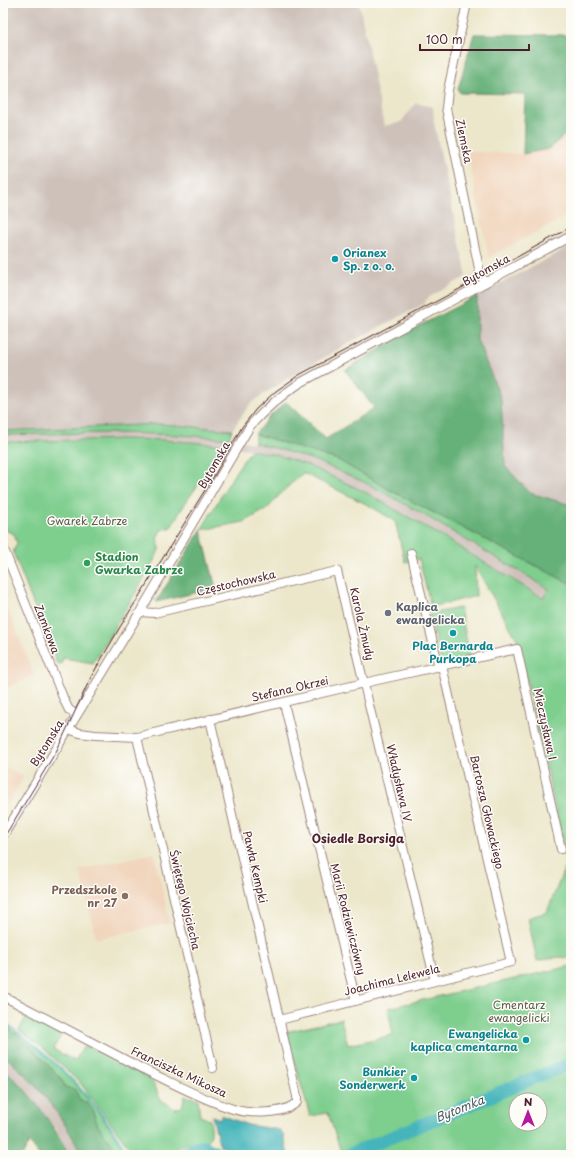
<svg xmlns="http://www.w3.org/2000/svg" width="574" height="1158" font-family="'Playpen Sans',sans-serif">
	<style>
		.built { fill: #f1d5bd }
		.industrial { fill: #cec1ba }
		.green { fill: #7ece8e; stroke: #64765c; fill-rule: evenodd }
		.forest { fill: #66b179; stroke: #586852 }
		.water { fill: #45b5bb; stroke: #486a73 }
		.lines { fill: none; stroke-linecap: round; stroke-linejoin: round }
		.stream { stroke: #45b5bb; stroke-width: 2 }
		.river { stroke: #45b5bb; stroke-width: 13 }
		.minor-casing { stroke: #9b837b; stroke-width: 10 }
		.minor { stroke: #fff; stroke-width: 8 }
		.tram { stroke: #4a1f2b; stroke-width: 1 }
		.culture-dot { fill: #0f9aa8; stroke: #fdfcf7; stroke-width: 1.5 }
		.leisure-dot { fill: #2e9e5b; stroke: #fdfcf7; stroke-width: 1.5 }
		.worship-dot { fill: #6b7280; stroke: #fdfcf7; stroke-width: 1.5 }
		.education-dot { fill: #8d6e63; stroke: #fdfcf7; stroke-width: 1.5 }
		.labels { text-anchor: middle; stroke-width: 3; stroke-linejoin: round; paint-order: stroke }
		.street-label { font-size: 11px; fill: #4a1f2b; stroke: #fdfcf7 }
		.culture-label { font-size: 11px; font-weight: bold; fill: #0d838f; stroke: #fdfcf7; text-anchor: end }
		.park-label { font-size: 11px; fill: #5c5c4e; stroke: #fdfcf7 }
		.leisure-label { font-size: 11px; font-weight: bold; fill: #27864d; stroke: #fdfcf7; text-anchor: start }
		.worship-label { font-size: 11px; font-weight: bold; fill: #5b616d; stroke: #fdfcf7; text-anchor: start }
		.education-label { font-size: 11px; font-weight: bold; fill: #785e54; stroke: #fdfcf7; text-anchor: end }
		.neighbourhood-label { font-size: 12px; font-weight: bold; fill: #4a1f2b; stroke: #fdfcf7 }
		.water-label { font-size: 12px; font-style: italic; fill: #485b65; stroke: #fdfcf7 }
	</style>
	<rect width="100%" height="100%" fill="#fdfcf7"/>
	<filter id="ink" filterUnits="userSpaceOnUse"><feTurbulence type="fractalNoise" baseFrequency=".025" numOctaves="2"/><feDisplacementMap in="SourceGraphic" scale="8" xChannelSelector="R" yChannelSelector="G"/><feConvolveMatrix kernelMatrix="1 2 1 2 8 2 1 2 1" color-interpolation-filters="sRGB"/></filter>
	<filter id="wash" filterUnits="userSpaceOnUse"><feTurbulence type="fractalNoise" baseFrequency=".012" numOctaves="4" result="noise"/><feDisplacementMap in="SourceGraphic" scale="16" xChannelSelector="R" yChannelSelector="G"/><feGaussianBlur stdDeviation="0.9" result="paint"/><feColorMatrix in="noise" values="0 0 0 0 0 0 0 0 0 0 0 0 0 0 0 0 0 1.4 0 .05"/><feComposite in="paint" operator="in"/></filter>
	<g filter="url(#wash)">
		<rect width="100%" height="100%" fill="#ece7cb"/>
		<path class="built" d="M571,129V214L489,257L467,151L523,154L549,149Z
			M3,598L34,675L3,690Z
			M3,766L24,776L3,812Z
			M154,853L170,923L96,939L80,870Z"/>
		<path class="industrial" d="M3,3H359L384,126L401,122L416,103L433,107L434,123L466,272L465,277L431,296L425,301L426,303L360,337L295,374L270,390L250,404L232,430L161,424L3,431Z
			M571,246V505L530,493L505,466L501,399L477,340V296Z
			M127,433H164L229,439L255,443L279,449L314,460L368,484L414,509L549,589L544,598L431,530L363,491L307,465L278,455L226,445L164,440L3,442V435Z
			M3,1055L14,1064L47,1099L64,1123L82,1155H69L56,1129L40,1108L3,1068Z"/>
		<path class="green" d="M161,424L232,430L229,439C153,431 79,433 3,435V431Z
			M255,434L338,460L390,490L571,584V958L559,957L537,961L528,918L547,912L566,865L564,848L518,641L475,566L476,596L431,607L419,559L405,562L395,521L370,506L303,473L282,492L267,509L244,522L201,530L236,471L251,450L278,455L307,465L363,491L431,530L543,598L549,589L414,509L368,484L314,460L279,449L255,443Z
			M127,439L164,440L226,445L186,502L171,527L161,530L157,538L160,548L147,574L93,663L63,658L61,664H57L13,552L17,543L14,534L5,530L3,525V442Z
			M460,608L470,657L444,663L440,658L429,614Z
			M571,966V1061L500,1089V1088L498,1089V1090L491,1093L490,1092L341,1152L328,1113L310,1116L286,1032L341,1019L348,1045L393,1035L388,1008Z
			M28,1014L62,1034L53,1049L75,1061L83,1047H89L146,1076L154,1084L160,1099L175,1109L182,1107L185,1096L198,1099L200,1116L210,1120C212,1130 212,1136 206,1144L188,1143L175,1149L173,1155H133L132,1151L81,1084L43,1048L19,1030Z
			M16,1032L55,1063L91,1102L122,1145L125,1155H120L98,1126L92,1109L79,1100L65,1087L62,1080L38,1054L15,1034Z
			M571,1068V1155H359ZM516,1100H540V1124H516Z"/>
		<path class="forest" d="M474,34L571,35V129L549,149L523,154L525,94L460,93L458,89Z
			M477,296V340L501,399L505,466L530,493L571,505V584L390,490L338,460L255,434L269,417L286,402L326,439L374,408L345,370L413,329Z
			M201,530L216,588L156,602Z
			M3,1022L38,1054L62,1080L65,1087L76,1090L79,1100L87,1103L92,1109L98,1126L120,1155H82C63,1116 36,1082 3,1055Z
			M3,1068C31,1093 52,1122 69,1155H39L29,1142L23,1155H3Z"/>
		<path class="water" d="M221,1115L248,1125L280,1130L284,1137L288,1155H246L220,1146L212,1116L220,1119Z"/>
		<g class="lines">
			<path class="stream" d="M3,1021C45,1052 80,1083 110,1126C116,1136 123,1143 126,1155
				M233,1151L235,1155"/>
			<path class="river" d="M185,1155L191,1150L203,1146L219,1155
				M348,1155L571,1063"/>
		</g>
	</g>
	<g filter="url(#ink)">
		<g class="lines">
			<defs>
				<path id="minor" d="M467,3L448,90L446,108L480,273L485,283
					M3,547L64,700L69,710L77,715
					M411,553L439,667
					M140,612L154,613L337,571L435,981
					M284,703L356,1001
					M68,729L80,733L95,735L137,737L364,683L517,649L561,849
					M137,737L213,1068
					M3,836L140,612L250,426C266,408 280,396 300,383L571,236
					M3,996C49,1020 95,1044 141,1068C171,1082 201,1099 233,1109C249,1114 284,1115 297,1102V1096L210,719
					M279,1020L511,962L442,666"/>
			</defs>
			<use href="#minor" class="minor-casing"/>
			<use href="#minor" class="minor"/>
			<path class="tram" d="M3,839L57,750L91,677L120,627L215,474L242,427L256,409L276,391L299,375L465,286L571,227"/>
		</g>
	</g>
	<g class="culture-dot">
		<circle cx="335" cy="259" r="4"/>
		<circle cx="453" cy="633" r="4"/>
		<circle cx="526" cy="1040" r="4"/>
		<circle cx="414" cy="1078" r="4"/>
	</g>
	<circle class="leisure-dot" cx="87" cy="563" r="4"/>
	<circle class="worship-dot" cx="388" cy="613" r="4"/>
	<circle class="education-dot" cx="125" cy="896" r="4"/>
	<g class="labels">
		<g class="street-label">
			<text transform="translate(464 141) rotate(78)" y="4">Ziemska</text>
			<text transform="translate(486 270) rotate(-29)" y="4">Bytomska</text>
			<text transform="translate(214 465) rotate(-60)" y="4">Bytomska</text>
			<text transform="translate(236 583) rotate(-13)" y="4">Częstochowska</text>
			<text transform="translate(362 624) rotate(77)" y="4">Karola Żmudy</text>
			<text transform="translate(47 629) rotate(69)" y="4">Zamkowa</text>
			<text transform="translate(290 689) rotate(-13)" y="4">Stefana Okrzei</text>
			<text transform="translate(545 724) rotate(78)" y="4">Mieczysława I</text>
			<text transform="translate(47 743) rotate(-58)" y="4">Bytomska</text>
			<text transform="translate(399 783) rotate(77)" y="4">Władysława IV</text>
			<text transform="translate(487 812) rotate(77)" y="4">Bartosza Głowackiego</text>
			<text transform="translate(255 867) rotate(77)" y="4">Pawła Kempki</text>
			<text transform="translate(185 900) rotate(77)" y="4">Świętego Wojciecha</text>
			<text transform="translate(348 919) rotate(76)" y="4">Marii Rodziewiczówny</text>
			<text transform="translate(392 980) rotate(-14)" y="4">Joachima Lelewela</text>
			<text transform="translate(179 1072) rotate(25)" y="4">Franciszka Mikosza</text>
		</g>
		<g class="culture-label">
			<text x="343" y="257" text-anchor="start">Orianex<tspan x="343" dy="13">Sp. z o. o.</tspan></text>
			<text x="453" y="650" text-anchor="middle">Plac Bernarda<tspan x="453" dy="13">Purkopa</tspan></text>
			<text x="518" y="1038">Ewangelicka<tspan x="518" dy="13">kaplica cmentarna</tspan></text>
			<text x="406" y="1076">Bunkier<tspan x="406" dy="13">Sonderwerk</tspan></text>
		</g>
		<g class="park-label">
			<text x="87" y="525">Gwarek Zabrze</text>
			<text x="519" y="1009">Cmentarz<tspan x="519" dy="13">ewangelicki</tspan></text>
		</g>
		<g class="leisure-label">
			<text x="95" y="561">Stadion<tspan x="95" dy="13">Gwarka Zabrze</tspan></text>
		</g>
		<g class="worship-label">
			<text x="396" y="611">Kaplica<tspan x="396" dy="13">ewangelicka</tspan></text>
		</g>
		<g class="education-label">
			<text x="117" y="894">Przedszkole<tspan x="117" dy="13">nr 27</tspan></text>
		</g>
		<g class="neighbourhood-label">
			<text x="358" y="843">Osiedle Borsiga</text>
		</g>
		<g class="water-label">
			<text transform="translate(460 1109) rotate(-22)" y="4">Bytomka</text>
		</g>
	</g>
	<rect width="574" height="1158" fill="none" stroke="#fdfcf7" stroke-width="16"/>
	<g transform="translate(528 1112)"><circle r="19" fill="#fdfcf7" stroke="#b5a4a5"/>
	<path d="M0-3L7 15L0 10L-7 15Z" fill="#b5179e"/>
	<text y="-6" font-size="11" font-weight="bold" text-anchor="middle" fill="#4a1f2b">N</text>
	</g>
	<path d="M420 44v6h109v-6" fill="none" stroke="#4a1f2b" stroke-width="2"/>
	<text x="426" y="44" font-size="12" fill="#4a1f2b" stroke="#fdfcf7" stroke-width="3" paint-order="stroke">100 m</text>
</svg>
